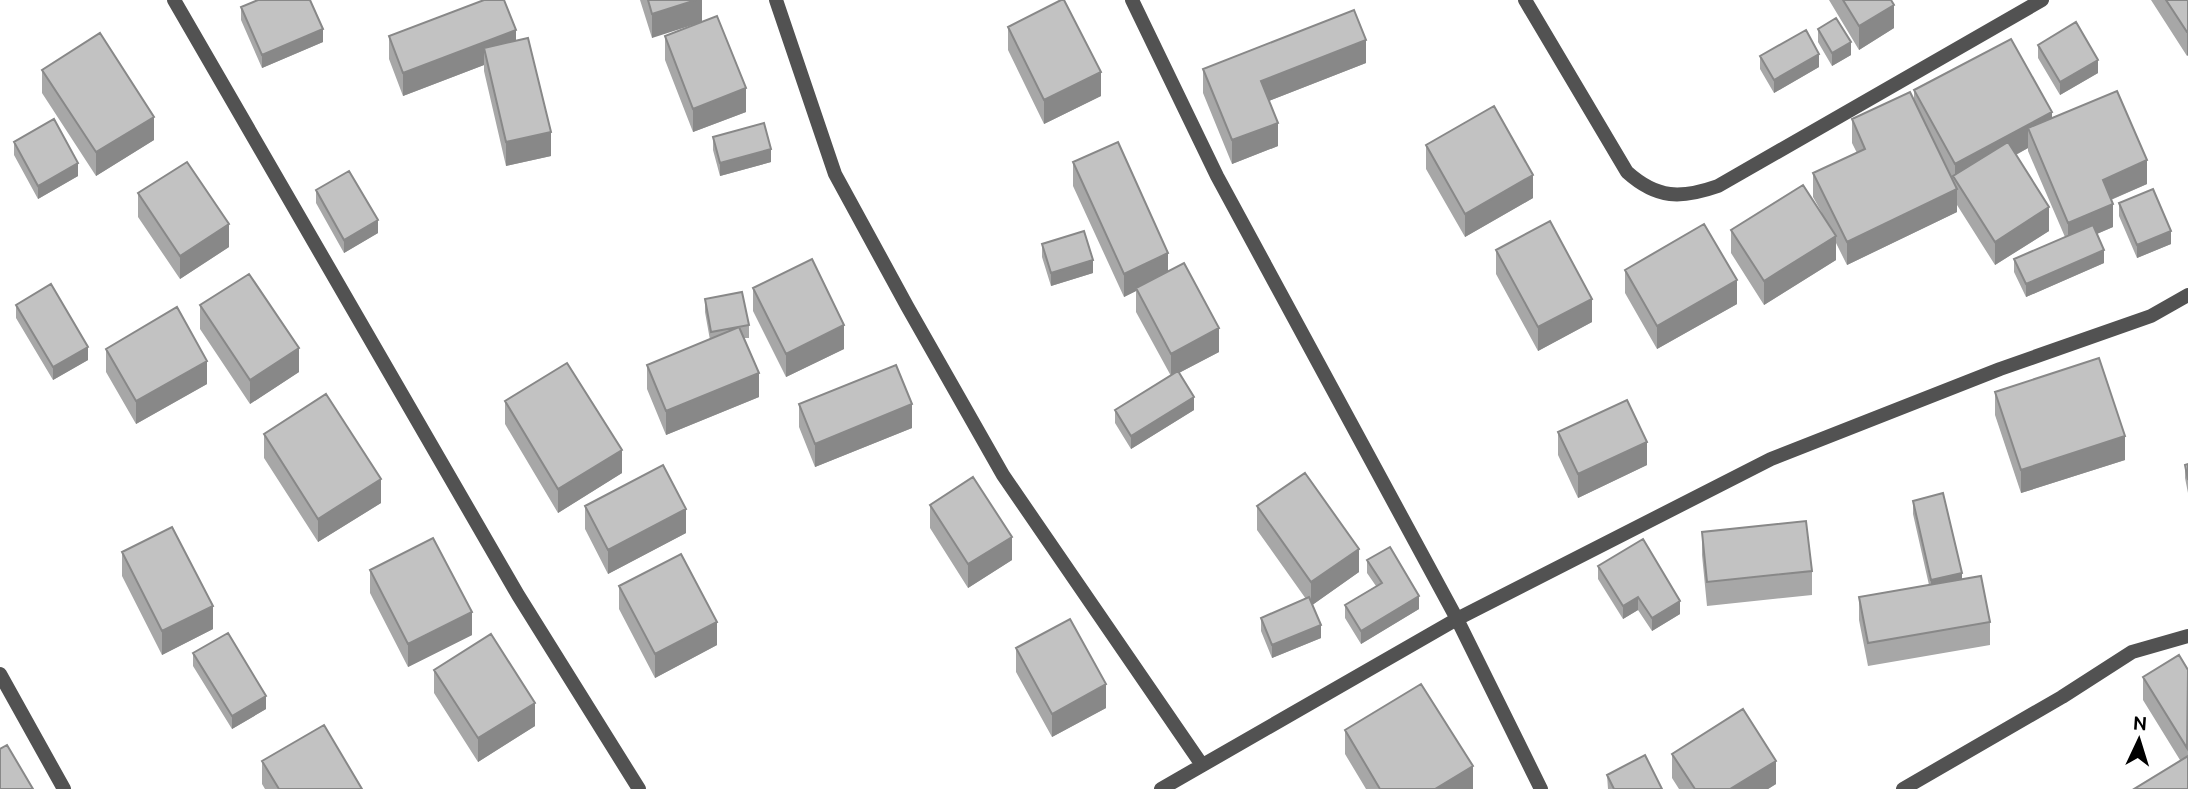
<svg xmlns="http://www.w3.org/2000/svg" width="2188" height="789" font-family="Ubuntu,sans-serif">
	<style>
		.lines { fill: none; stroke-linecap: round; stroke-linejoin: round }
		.street { stroke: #525252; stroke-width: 14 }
		.wall { fill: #a7a7a7 }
		.shaded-wall { fill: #888 }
		.building { fill: #c2c2c2; stroke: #888; stroke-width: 2 }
	</style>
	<rect width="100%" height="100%" fill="#fff"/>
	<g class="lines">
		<path class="street" d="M174,0L518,595L639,789
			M776,0L835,174L907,306L1003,475L1202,765
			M1132,0L1217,176L1457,619L1541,789
			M1525,0L1627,172C1657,199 1681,199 1718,186L2042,0
			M0,674L64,789
			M1161,789L1457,619L1771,459L2000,369L2151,316L2188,295
			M1903,789L2062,697L2132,652L2188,636"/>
	</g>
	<path class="wall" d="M640,0H702L652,38Z
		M1829,0H1891L1894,28L1859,50Z
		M2151,0H2188V55L2187,56Z
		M241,7L323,42L262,68L241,20Z
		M1008,27L1101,96L1044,124L1008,50Z
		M1818,29L1851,55L1832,66L1818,42Z
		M389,36L516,41L551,156L506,166L484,71V65L403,96L389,59Z
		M665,36L746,112L693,132L665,60Z
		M2038,45L2098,73L2060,95L2038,58Z
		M1760,56L1819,67L1774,93L1760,69Z
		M1366,63L1269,101L1278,146L1232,164L1203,93V69Z
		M42,70L154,140L96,176L42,93Z
		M1914,90L2052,118L2147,184L2111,200L2113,227L2097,234L2104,263L2026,297L2014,272V259L2065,237L2028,151V148L2016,155L2049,231L1995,265L1957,205V212L1847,265L1836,243V260L1764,305L1731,253V230L1822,213L1813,197V173L1857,153L1852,143V119L1914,102Z
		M713,137L771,162L720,176L713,150Z
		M14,142L78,176L38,199L14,155Z
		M1426,145L1533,198L1465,237L1426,169Z
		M1073,162L1168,271L1219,352L1179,373L1194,410L1131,449L1115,423V410L1171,376L1136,312V291L1124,297L1073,186Z
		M316,190L378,233L344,253L316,203Z
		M138,193L229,247L180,279L138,217Z
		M2119,203L2171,244L2137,258L2119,216Z
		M1042,244L1093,273L1051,286L1042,257Z
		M1496,250L1592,322L1538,351L1496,274Z
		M1625,270L1737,304L1657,349L1625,293Z
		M753,288L844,349L786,377L753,311Z
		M705,299L749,325V338H744L759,397L666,435L647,389V365L710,340L705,312Z
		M16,305L88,360L53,380L16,318Z
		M200,305L299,372L250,404L200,329Z
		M106,349L207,384L136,424L106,372Z
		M1995,392L2125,460L2021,493L1995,415Z
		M505,401L622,473L558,513L505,424Z
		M799,404L912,428L815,467L799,427Z
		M1558,432L1647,465L1578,498L1558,455Z
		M264,434L381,503L318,542L264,458Z
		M2188,464V493L2185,478V465Z
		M1913,501L1962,579L1990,622V645L1868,666L1859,620V597L1929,585L1913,514Z
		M930,505L1012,560L968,588L930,528Z
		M585,506L686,533L608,574L585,529Z
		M1257,506L1359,572L1312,605L1321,638L1272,658L1261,631V618L1306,599L1257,530Z
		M1702,532L1812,571V595L1707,606L1702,555Z
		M122,552L213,629L162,655L122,576Z
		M1367,560L1419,609L1361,644L1345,618V605L1376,586L1367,573Z
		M1598,566L1680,614L1652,631L1638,610L1623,619L1598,579Z
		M370,570L472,635L408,667L370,593Z
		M619,586L717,645L655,678L619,609Z
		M1016,648L1106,708L1052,737L1016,672Z
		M193,653L266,709L232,729L193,666Z
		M434,670L535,726L478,762L434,693Z
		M2188,670V789L2180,760L2143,700V677Z
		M1345,730L1473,789H1366L1345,754Z
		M1672,754L1776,784L1768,789H1679L1672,778Z
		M262,761L362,789H265L262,784Z
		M1607,775L1662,789H1608Z"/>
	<path class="shaded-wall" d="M696,0H702V22L652,38V14Z
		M1894,5V28L1859,50V26Z
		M323,29V42L262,68V55Z
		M516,30V53L484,48V65L403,96V73Z
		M2187,32H2188V55L2187,56Z
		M1366,40V63L1261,104V81Z
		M1851,42V55L1832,66V53Z
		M1819,54V67L1774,93V80Z
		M2098,60V73L2060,95V82Z
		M1101,72V96L1044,124V100Z
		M746,88V112L693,132V109Z
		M2052,112V136L2028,128V148L1959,185L1955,178V164Z
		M154,117V140L96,176V152Z
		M1278,123V146L1232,164V140Z
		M551,132V156L506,166V142Z
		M771,149V162L720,176V163Z
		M2147,160V184L2103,203V180Z
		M78,163V176L38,199V186Z
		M1533,175V198L1465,237V214Z
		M1957,189V212L1847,265V242Z
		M2113,204V227L2068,246V223Z
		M2049,207V231L1995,265V242Z
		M378,220V233L344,253V240Z
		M229,224V247L180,279V256Z
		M2171,231V244L2137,258V245Z
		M1836,236V260L1764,305V281Z
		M2104,250V263L2026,297V284Z
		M1168,253V277L1136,288V291L1124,297V274Z
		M1093,260V273L1051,286V273Z
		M1737,280V304L1657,349V326Z
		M1592,299V322L1538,351V327Z
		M844,325V349L786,377V354Z
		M1219,328V352L1171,377V354Z
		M88,347V360L53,380V367Z
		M299,348V372L250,404V380Z
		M207,361V384L136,424V401Z
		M759,373V397L666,435V411Z
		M1194,397V410L1131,449V436Z
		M912,404V428L815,467V444Z
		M2125,436V460L2021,493V470Z
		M1647,442V465L1578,498V474Z
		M622,450V473L558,513V489Z
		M381,479V503L318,542V519Z
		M686,509V533L608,574V550Z
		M1012,537V560L968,588V564Z
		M1359,549V572L1311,606V582Z
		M1962,573V586L1931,593V580Z
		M1419,596V609L1361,644V631Z
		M1638,597V610L1623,619V606Z
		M1680,601V614L1652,631V618Z
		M213,606V629L162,655V631Z
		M472,612V635L408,667V644Z
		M717,622V645L655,678V654Z
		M1321,625V638L1272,658V645Z
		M1106,684V708L1052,737V714Z
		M266,696V709L232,729V716Z
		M535,703V726L478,762V738Z
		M1776,761V784L1768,789H1730Z
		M1473,766V789H1435Z"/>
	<path class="building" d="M258,0H310L323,29L262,55L241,7Z
		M484,0H504L516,30L403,73L389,36Z
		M648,0H696L652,14Z
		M1061,0H1064L1101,72L1044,100L1008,27Z
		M1843,0H1891L1894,5L1859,26Z
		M2166,0H2188V32H2187Z
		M1354,10L1366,40L1261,81L1278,123L1232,140L1203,69Z
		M717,16L746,88L693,109L665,36Z
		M1836,18L1851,42L1832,53L1818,29Z
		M2076,22L2098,60L2060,82L2038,45Z
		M1806,30L1819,54L1774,80L1760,56Z
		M100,33L154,117L96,152L42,70Z
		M528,38L551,132L506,142L484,48Z
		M2011,39L2052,112L1955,164L1914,90Z
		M2117,91L2147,160L2103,180L2113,204L2068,223L2028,128Z
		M1910,92L1957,189L1847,242L1813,173L1865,149L1852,119Z
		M1494,106L1533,175L1465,214L1426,145Z
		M54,119L78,163L38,186L14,142Z
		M764,123L771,149L720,163L713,137Z
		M1118,142L1168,253L1124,274L1073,162Z
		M2008,142L2049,207L1995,242L1953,176Z
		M187,162L229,224L180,256L138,193Z
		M349,171L378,220L344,240L316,190Z
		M1803,185L1836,236L1764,281L1731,230Z
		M2153,189L2171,231L2137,245L2119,203Z
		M1550,221L1592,299L1538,327L1496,250Z
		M1704,224L1737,280L1657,326L1625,270Z
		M2093,225L2104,250L2026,284L2014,259Z
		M1084,231L1093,260L1051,273L1042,244Z
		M812,259L844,325L786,354L753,288Z
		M1184,263L1219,328L1171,354L1136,288Z
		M249,274L299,348L250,380L200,305Z
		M51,284L88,347L53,367L16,305Z
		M742,292L749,325L711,332L705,299Z
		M177,307L207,361L136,401L106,349Z
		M739,327L759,373L666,411L647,365Z
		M2099,358L2125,436L2021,470L1995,392Z
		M567,363L622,450L558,489L505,401Z
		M896,365L912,404L815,444L799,404Z
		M1178,371L1194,397L1131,436L1115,410Z
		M326,394L381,479L318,519L264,434Z
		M1627,400L1647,442L1578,474L1558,432Z
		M2188,464V480L2185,465Z
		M663,465L686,509L608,550L585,506Z
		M1305,473L1359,549L1311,582L1257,506Z
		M973,477L1012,537L968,564L930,505Z
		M1943,493L1962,573L1931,580L1913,501Z
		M1806,521L1812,571L1707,582L1702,532Z
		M172,527L213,606L162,631L122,552Z
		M433,538L472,612L408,644L370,570Z
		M1643,539L1680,601L1652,618L1638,597L1623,606L1598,566Z
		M1390,547L1419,596L1361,631L1345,605L1382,583L1367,560Z
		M681,554L717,622L655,654L619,586Z
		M1981,576L1990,622L1868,643L1859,597Z
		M1309,597L1321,625L1272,645L1261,618Z
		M1070,619L1106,684L1052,714L1016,648Z
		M228,633L266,696L232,716L193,653Z
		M491,634L535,703L478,738L434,670Z
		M2179,655L2188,670L2187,748L2143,677Z
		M1421,684L1473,766L1435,789H1380L1345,730Z
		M1743,709L1776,761L1730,789H1695L1672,754Z
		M324,725L362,789H279L262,761Z
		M7,745L33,789H0V749Z
		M1645,755L1662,789H1614L1607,775Z
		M2188,756V789H2134Z"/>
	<g transform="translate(2139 740) rotate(4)" stroke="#ffffff" stroke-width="5" paint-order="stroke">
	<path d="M0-5L12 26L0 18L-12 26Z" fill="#000000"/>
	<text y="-10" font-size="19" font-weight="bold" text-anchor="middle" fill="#000000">N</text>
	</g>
</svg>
